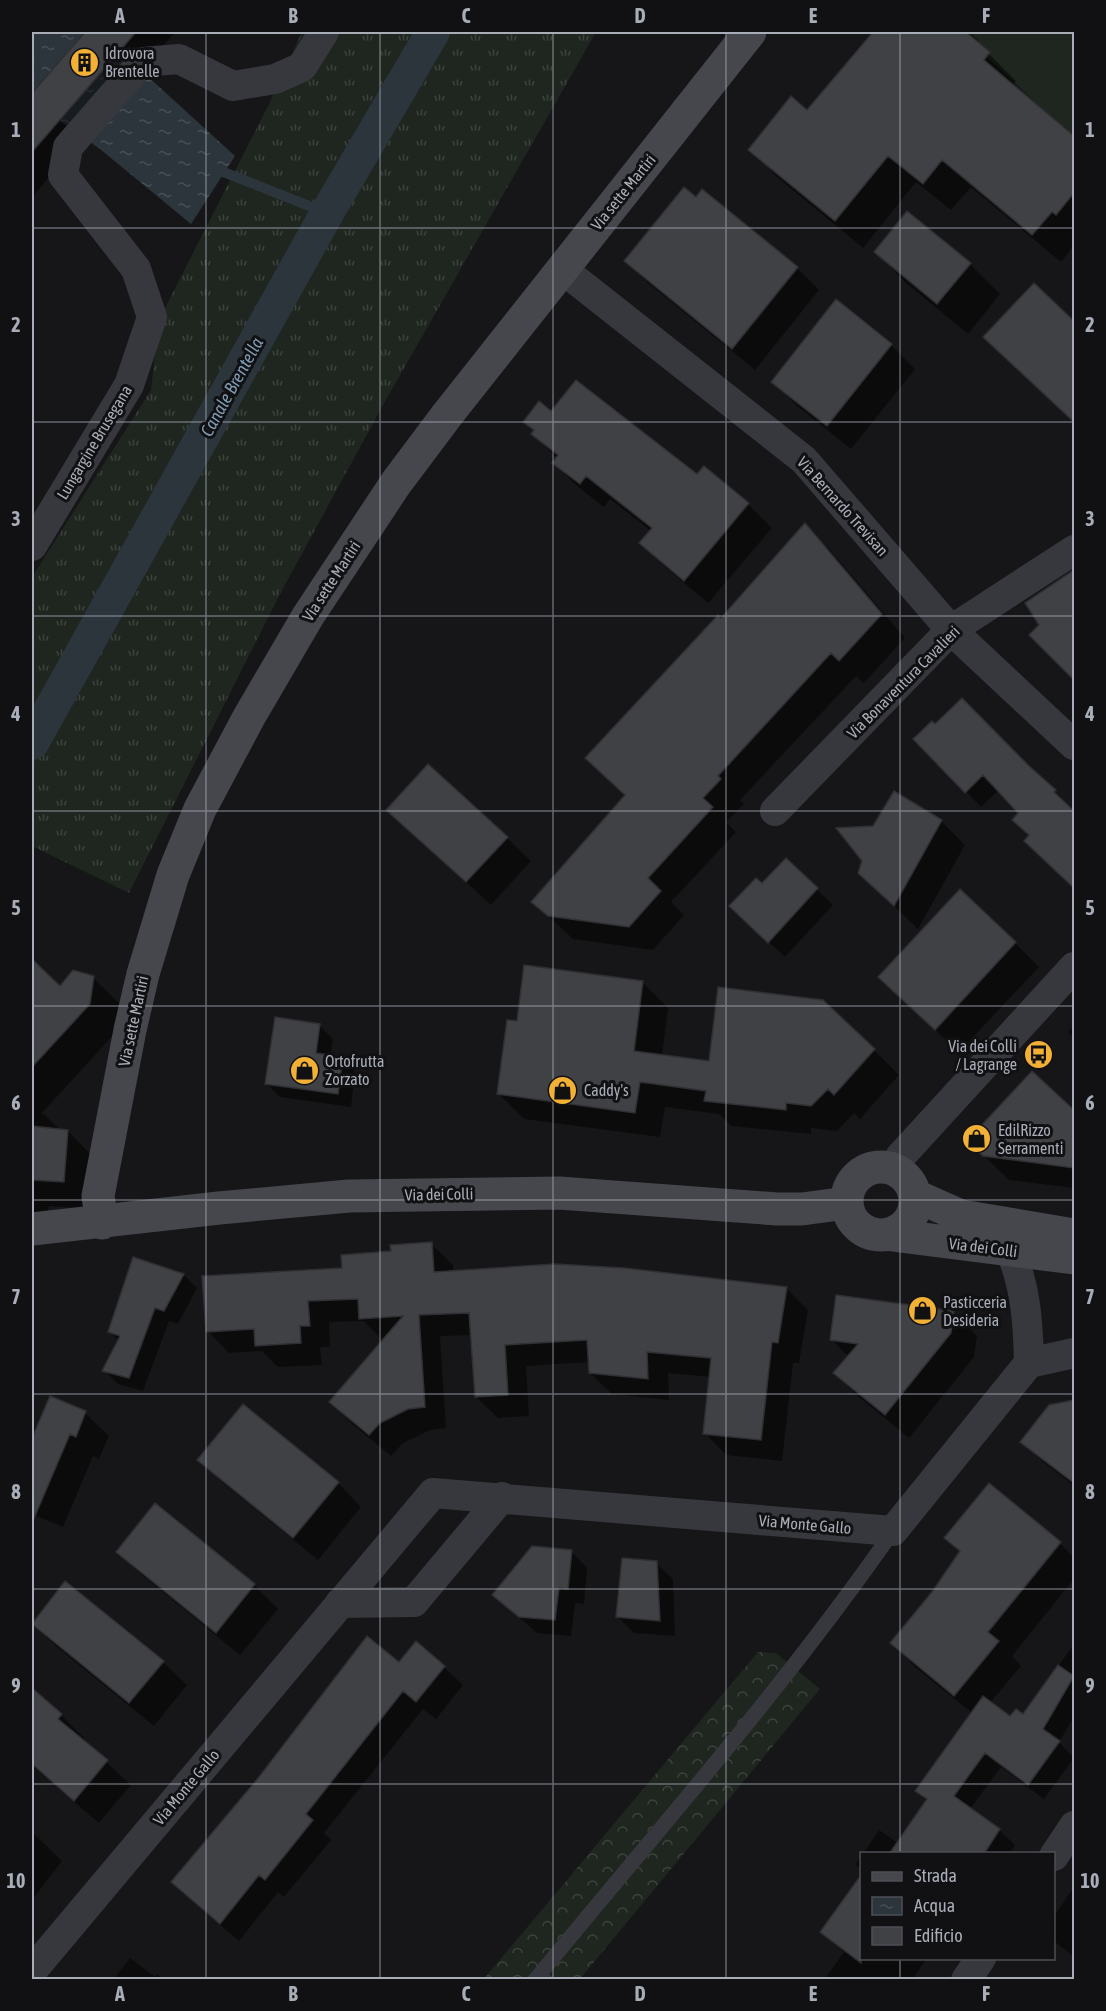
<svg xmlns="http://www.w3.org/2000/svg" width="1106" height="2011" font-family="'Asap Condensed',sans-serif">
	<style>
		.grass { fill: url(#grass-tufts) }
		.forest { fill: url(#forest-crowns) }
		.garden { fill: #1e261f }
		.water { fill: url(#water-ripples) }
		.shadow { fill: #0007 }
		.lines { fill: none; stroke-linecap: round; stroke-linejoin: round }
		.stream { stroke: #2c353c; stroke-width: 10 }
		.canal { stroke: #2c353c; stroke-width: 34 }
		.building { fill: #404145; stroke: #303034; stroke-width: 1.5 }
		.service { stroke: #37383d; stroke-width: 15 }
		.minor { stroke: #37383d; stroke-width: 30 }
		.secondary { stroke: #45474d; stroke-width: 33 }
		.grid { fill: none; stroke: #a8adb8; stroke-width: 1.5; stroke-opacity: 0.55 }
		.labels { text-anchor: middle; stroke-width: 6; stroke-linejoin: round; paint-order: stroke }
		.poi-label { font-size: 16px; fill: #a8adb8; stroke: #111113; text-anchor: start }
		.street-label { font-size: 16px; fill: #a8adb8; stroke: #111113 }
		.water-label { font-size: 18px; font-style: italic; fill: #7f9bb3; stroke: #111113 }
		.neatline { fill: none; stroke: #a8adb8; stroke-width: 2 }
		.grid-label { font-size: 20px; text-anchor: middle; font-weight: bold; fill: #a8adb8 }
	</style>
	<defs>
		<pattern id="grass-tufts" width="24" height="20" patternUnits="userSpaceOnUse" patternTransform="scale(1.5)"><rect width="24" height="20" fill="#1e261f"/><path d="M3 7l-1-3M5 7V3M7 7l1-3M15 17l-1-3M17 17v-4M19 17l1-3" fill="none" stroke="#3c433d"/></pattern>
		<pattern id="forest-crowns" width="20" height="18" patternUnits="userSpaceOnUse" patternTransform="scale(1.5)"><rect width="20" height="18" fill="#1e261f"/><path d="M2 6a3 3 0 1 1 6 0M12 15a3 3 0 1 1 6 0" fill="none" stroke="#3c433d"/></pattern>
		<pattern id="water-ripples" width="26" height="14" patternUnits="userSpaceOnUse" patternTransform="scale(1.5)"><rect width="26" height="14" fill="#2c353c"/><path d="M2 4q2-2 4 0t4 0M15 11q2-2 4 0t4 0" fill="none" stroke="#485056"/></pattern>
	</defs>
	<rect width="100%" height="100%" fill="#161618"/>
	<path class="grass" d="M302,32H596L383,405L280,594L129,893L32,846V577L151,390L159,320L269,104Z"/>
	<path class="forest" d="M758,1652L776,1653L820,1689L580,1979L483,1980Z"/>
	<path class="garden" d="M961,32H1074V139Z"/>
	<path class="water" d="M32,32H99L235,156L191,224L100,149L32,101Z"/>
	<path class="shadow" d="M87,32H175L32,197V95Z
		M875,32H969L980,42L979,44L1016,81L1012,86L1074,140V250L1072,248L1061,262L971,187L951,210L916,182L863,248L777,177L750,149L807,112Z
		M702,191L797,268L819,290L755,370L648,283L626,261L696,199Z
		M876,252L970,264L1000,294L968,334L906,283Z
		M1034,285L1074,323V422L1009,360Z
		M837,301L891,345L915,369L851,449L796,405L773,381Z
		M552,413L748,504L772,528L708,603L664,566L641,543L651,531L610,499L604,507L578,487L554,463L558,459L533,434L535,431L525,421Z
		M805,526L829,549L905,638L864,683L856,676L740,800L744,804L726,822L736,832L671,902L684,915L653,950L573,939L533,902L626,796Z
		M1072,573L1074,575V678L1031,635L1041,625Z
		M915,739L1030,769L1055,791L1074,813V887L1041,856L1020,813L999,790L981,807Z
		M388,810L507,838L531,861L491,905Z
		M941,821L965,845L918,929L860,873L874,827Z
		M786,860L833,905L785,957L747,922L762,885Z
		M1015,943L1039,967L959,1052L904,1001Z
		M32,961L61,988L93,978L121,1005L117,1031L41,1114L45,1115L61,1131H68L95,1159L91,1209L49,1206L46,1223L32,1222Z
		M525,967L643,983L668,1008L662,1056L710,1063L874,1050L899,1075L860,1119L854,1113L837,1131L811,1128V1134L731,1126L719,1114L665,1107L660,1137L524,1119L499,1094L518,1023Z
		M319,1025L333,1039L330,1057L342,1058L355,1072L351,1107L280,1097L266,1083Z
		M1074,1025V1039L1068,1032Z
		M1032,1073L1074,1112V1188L1009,1180L969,1141Z
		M431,1244L453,1265V1272L787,1289L808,1310L799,1363H793L782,1461L726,1455L705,1433L711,1377L668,1373L669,1400L612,1394L590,1373V1362L526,1366L529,1416L498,1418L476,1397L472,1335L440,1336L446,1428L430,1430L402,1444L391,1456L352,1424L331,1402L383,1341L364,1321L329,1322L330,1347H320L322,1365L278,1367L262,1351L229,1353L208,1331L344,1269L393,1253Z
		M134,1259L184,1275L197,1288L178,1324L169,1321L143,1391L118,1384L104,1370L119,1341L109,1331Z
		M953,1312L977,1336L974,1357L909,1438L859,1397L835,1373L849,1357L832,1340Z
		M1074,1401V1486L1042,1461L1022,1441L1050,1406Z
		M85,1413L109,1436L99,1459L93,1456L63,1527L32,1514V1426L37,1428Z
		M199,1459L338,1483L361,1507L318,1560L223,1483Z
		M989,1485L1060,1543L1074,1558V1579L1012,1656L1021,1666L990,1703L1011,1719L1023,1716L1074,1644V1717L1059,1742L1074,1758L1044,1799L1001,1767L970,1809L999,1830L1015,1845L1010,1854H863L879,1830L898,1843L927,1801L917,1791L973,1714L915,1667L892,1643L933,1593L961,1553L946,1538Z
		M571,1551L587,1568L584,1604L575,1603L571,1636L537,1633L494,1595Z
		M118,1552L254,1585L278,1609L240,1655L142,1575Z
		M656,1563L673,1579L675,1636L634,1633L618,1617Z
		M33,1624L163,1662L187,1685L154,1726L57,1647Z
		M399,1664L444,1667L463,1685L436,1719L423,1709L324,1833L331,1840L284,1897L278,1892L239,1941L191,1900L173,1882Z
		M32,1690L61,1715L85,1739L83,1741L131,1785L99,1823L32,1766Z
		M32,1832L62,1861L32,1900Z
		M862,1855V1871L855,1864Z
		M862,1877V1958H927L912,1980H824L844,1952L822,1932Z
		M1074,1887V1957L1054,1941V1916Z
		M130,1958L155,1977L157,1974L164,1980H113Z"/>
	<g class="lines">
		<path class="stream" d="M213,168L327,213"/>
		<path class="canal" d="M32,743L327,213L433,32"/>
	</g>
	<path class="building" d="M85,32H136L32,152V93Z
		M873,32H966L990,52L984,60L1074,136V193L1056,215L1052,212L1032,235L942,160L923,184L888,156L835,221L748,150L791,96L807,110Z
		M684,187L696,197L702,189L798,267L732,349L624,261Z
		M907,211L971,263L937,304L874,252Z
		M1034,283L1074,321V422L983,337Z
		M836,299L892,344L827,426L771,382Z
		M576,380L697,474L704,466L749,503L684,581L639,543L652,528L586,476L580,484L552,463L558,455L531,434L534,430L523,422L539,401L551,411Z
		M805,523L882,614L839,661L831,653L718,776L721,779L703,798L713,807L648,878L661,891L629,927L548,916L531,902L625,795L585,758L718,615L721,618Z
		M1074,570V680L1029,635L1039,625L1025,603Z
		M962,698L1029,766L1056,790L1054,792L1074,811V888L1024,841L1029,835L1012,820L1018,813L983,775L965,793L913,739L932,721L935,724Z
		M428,764L508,837L466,882L386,810Z
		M894,791L942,820L894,906L858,873L862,861L836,828L873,826Z
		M786,858L818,888L768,943L729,906L756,878L762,883Z
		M960,889L1016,942L935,1030L878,977Z
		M32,959L60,986L73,970L94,976L90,1004L32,1067Z
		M524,965L643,981L634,1051L709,1061L718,987L823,1000L875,1049L834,1095L828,1089L811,1106L786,1103V1110L704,1101L706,1091L640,1082L635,1113L497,1094L507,1020L517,1021Z
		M275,1017L320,1024L316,1053L343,1057L338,1094L265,1084Z
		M1032,1071L1074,1110V1168L983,1156L967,1141Z
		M32,1126L68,1130L64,1182L32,1180Z
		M432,1242L434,1272L555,1264L624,1268L787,1287L778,1343L772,1342L761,1440L703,1434L711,1358L647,1352L648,1379L589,1373L587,1340L505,1345L508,1395L475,1397L469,1313L419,1315L425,1407L408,1409L380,1423L369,1435L329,1402L403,1316L359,1319L358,1299L308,1301L310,1326H300L301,1343L255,1346L254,1329L206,1332L202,1276L342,1268L341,1255L391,1251L390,1245Z
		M133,1257L184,1274L164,1311L155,1308L129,1378L102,1371L120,1336L108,1332Z
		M836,1295L954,1311L951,1333L885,1415L833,1373L858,1344L830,1340Z
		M50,1396L86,1411L76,1437L70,1434L32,1523V1438Z
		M1074,1400V1483L1020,1442L1049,1405Z
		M243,1404L339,1482L293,1538L197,1460Z
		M989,1483L1061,1542L988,1632L999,1641L954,1696L890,1643L932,1592L960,1551L944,1538Z
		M155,1503L255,1584L216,1633L116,1552Z
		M532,1546L572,1550L568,1589L559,1588L555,1620L519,1617L492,1595Z
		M622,1558L657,1561L660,1621L616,1617Z
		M65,1581L164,1661L129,1703L32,1624Z
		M367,1636L399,1662L416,1641L445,1666L416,1702L403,1691L306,1814L313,1820L265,1880L259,1875L220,1924L171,1882L259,1777Z
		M1058,1665L1074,1676L1043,1729L1060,1741L1028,1785L985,1753L954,1796L1000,1829L984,1854H889L927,1799L915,1791L983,1696L1010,1716L1016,1709L1023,1714Z
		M32,1688L62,1714L58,1719L108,1760L74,1801L32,1764Z
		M861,1875V1963L820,1932Z"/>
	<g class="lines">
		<path class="service" d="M535,1980C656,1832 784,1688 893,1531"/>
		<path class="minor" d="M562,269L804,460L951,630L1074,745
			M32,546L129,385L152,317L136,269L63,175L68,147L142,62L179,59L233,86L275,79L302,67L324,32
			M775,811L951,630L1074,550
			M894,1169L900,1157L1074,967
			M1010,1250C1026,1287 1028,1323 1029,1363L1074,1353
			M340,1603L414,1602L502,1497
			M1054,1856L1074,1826
			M32,1971L433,1493L893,1531L1029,1363
			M966,1980L981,1958"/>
		<path class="secondary" d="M847 1201a34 34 0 1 1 68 0a34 34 0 1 1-68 0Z
			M916,1196L961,1216L1074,1235
			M102,1223L98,1196L130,1030L143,974L173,875L200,809L249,717L308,616L396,483L447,415L750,32
			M32,1229L219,1208L349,1196L559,1193L777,1209H802L847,1203
			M892,1235L1074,1258"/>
	</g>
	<path class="grid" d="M206,32V1980M380,32V1980M553,32V1980M726,32V1980M900,32V1854M32,228H1074M32,422H1074M32,616H1074M32,811H1074M32,1006H1074M32,1200H1074M32,1394H1074M32,1589H1074M32,1784H1074M900,1958V1980"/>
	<defs>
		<symbol id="building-disc" viewBox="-11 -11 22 22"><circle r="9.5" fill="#f2b134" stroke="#111113"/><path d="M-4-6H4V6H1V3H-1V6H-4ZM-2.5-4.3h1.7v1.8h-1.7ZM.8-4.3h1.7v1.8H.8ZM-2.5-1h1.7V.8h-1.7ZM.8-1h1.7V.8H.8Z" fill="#111"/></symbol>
		<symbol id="bus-disc" viewBox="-11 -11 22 22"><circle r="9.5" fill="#f2b134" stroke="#111113"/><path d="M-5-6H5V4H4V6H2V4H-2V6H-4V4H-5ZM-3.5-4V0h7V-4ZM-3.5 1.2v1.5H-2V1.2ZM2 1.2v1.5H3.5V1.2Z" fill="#111"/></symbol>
		<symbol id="shop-disc" viewBox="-11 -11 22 22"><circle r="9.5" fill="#f2b134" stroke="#111113"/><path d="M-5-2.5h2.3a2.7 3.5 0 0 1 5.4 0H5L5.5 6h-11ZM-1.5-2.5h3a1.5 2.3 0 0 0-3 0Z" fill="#111"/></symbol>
	</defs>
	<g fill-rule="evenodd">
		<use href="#building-disc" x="68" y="46" width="33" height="33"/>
		<use href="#bus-disc" x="1022" y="1038" width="33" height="33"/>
		<use href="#shop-disc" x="288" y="1054" width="33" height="33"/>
		<use href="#shop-disc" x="546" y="1074" width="33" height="33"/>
		<use href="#shop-disc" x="960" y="1122" width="33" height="33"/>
		<use href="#shop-disc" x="906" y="1294" width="33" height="33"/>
	</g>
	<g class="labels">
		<g class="poi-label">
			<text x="105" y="59">Idrovora<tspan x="105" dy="18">Brentelle</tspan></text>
			<text x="1017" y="1052" text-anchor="end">Via dei Colli<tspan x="1017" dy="18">/ Lagrange</tspan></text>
			<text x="325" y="1067">Ortofrutta<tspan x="325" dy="18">Zorzato</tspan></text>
			<text x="584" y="1096">Caddy's</text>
			<text x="998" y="1136">EdilRizzo<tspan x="998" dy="18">Serramenti</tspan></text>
			<text x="943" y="1308">Pasticceria<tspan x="943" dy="18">Desideria</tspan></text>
		</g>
		<g class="street-label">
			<text transform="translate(623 192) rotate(-51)" y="6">Via sette Martiri</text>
			<text transform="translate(94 442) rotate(-59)" y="6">Lungargine Brusegana</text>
			<text transform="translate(843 506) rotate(48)" y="6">Via Bernardo Trevisan</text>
			<text transform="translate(331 581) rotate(-57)" y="6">Via sette Martiri</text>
			<text transform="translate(903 682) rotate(-45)" y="6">Via Bonaventura Cavalieri</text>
			<text transform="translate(133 1021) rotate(-78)" y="6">Via sette Martiri</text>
			<text transform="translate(439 1194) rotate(-1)" y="6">Via dei Colli</text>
			<text transform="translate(983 1247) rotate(7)" y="6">Via dei Colli</text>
			<text transform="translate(805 1524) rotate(5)" y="6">Via Monte Gallo</text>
			<text transform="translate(186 1787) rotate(-50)" y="6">Via Monte Gallo</text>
		</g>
		<g class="water-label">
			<text transform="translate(232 387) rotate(-61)" y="6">Canale Brentella</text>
		</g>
	</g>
	<rect width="1106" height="2011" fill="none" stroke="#111113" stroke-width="66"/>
	<rect x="860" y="1852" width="195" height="108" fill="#111113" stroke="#4d4f55" stroke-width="1.5"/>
	<rect x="872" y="1872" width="30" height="9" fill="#45474d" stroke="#4d4f55" stroke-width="1.5"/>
	<text x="914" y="1882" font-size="18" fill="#a8adb8">Strada</text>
	<rect x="872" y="1897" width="30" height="18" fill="url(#water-ripples)" stroke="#4d4f55" stroke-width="1.5"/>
	<text x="914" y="1912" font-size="18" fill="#a8adb8">Acqua</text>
	<rect x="872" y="1927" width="30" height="18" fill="#404145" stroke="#4d4f55" stroke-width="1.5"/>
	<text x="914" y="1942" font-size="18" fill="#a8adb8">Edificio</text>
	<rect x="33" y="33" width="1040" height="1945" class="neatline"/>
	<g class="grid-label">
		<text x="120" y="23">A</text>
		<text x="293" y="23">B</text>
		<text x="466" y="23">C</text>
		<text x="640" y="23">D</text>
		<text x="813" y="23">E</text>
		<text x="986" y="23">F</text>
		<text x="16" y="137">1</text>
		<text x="1090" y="137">1</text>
		<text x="16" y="332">2</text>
		<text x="1090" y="332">2</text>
		<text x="16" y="526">3</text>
		<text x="1090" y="526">3</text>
		<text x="16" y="721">4</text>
		<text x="1090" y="721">4</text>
		<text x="16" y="915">5</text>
		<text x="1090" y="915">5</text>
		<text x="16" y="1110">6</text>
		<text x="1090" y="1110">6</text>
		<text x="16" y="1304">7</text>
		<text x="1090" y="1304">7</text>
		<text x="16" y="1499">8</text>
		<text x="1090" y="1499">8</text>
		<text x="16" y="1693">9</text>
		<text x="1090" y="1693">9</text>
		<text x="16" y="1888">10</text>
		<text x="1090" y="1888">10</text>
		<text x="120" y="2001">A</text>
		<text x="293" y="2001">B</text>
		<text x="466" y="2001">C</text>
		<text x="640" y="2001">D</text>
		<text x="813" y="2001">E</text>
		<text x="986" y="2001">F</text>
	</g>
</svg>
